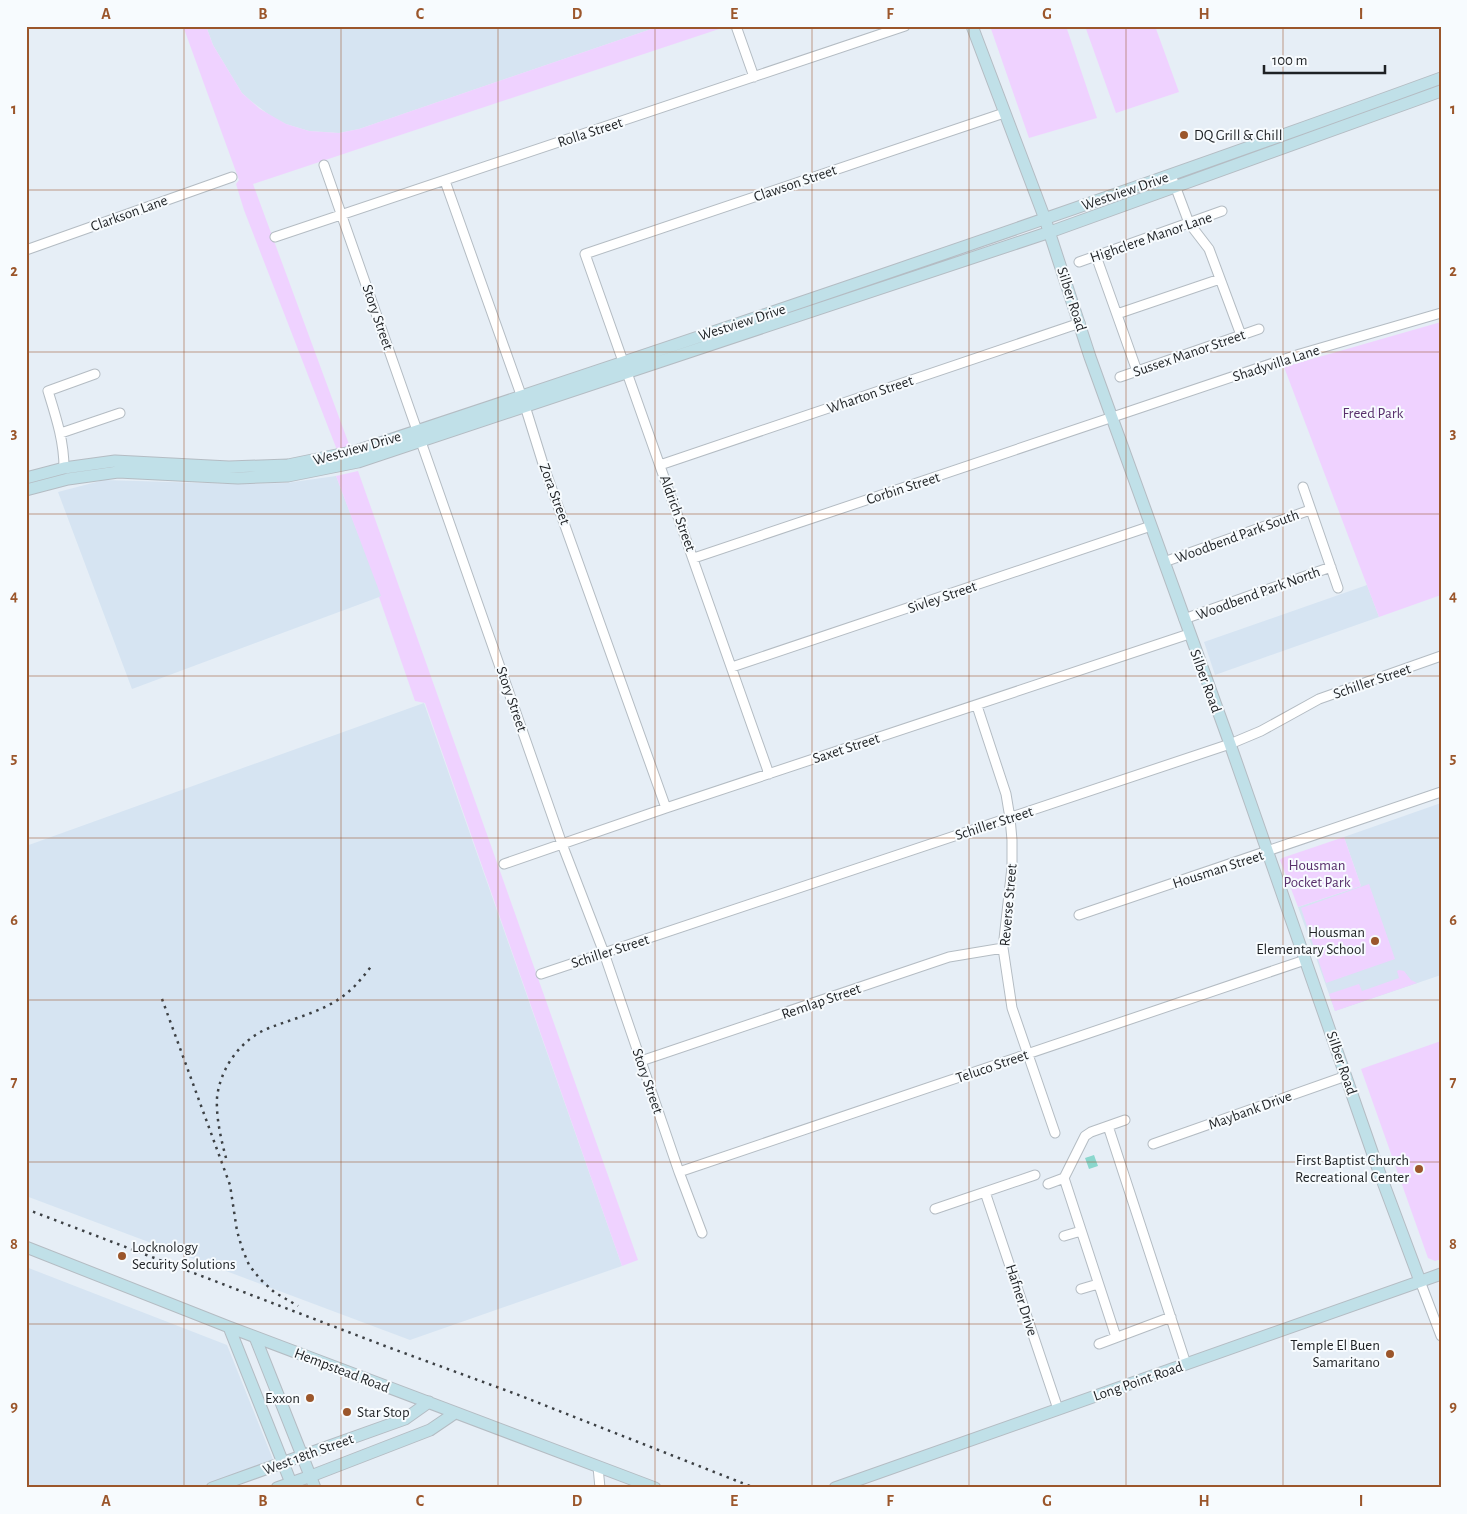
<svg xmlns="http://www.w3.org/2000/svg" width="1467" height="1514" font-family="'Alegreya Sans',sans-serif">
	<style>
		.built { fill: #d6e4f2 }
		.green { fill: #efd2ff }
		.water { fill: #8ad7cd }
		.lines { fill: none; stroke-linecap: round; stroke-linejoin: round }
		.street-casing { stroke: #b4bcc3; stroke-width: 11 }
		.secondary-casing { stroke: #b4bcc3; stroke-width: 13 }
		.street { stroke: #fff; stroke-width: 9 }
		.secondary { stroke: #c0e0e8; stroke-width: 11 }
		.rail { stroke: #3c4044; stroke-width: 2.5; stroke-dasharray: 2.5 5; stroke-linecap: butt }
		.grid { fill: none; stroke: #9b562b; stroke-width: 1; stroke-opacity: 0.55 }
		.poi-dot { fill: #9b562b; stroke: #f7fbfe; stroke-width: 2 }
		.labels { text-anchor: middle; stroke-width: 4; stroke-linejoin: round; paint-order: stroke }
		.street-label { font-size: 15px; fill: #1e2124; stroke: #f7fbfe }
		.poi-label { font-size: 15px; fill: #1e2124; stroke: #f7fbfe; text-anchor: end }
		.park-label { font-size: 15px; fill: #59306c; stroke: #f7fbfe }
		.neatline { fill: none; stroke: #9b562b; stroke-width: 2 }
		.grid-label { font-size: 16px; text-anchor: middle; font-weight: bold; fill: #9b562b }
	</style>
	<rect width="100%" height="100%" fill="#e6eef6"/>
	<path class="built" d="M206,26H660L359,129L339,133L309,131L286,124L272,117L251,101L242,93L213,45Z
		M336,476L382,596L132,689L58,492L104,480L236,484L286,483Z
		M1367,585L1379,617L1215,675L1204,642Z
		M424,703L622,1266L410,1340L26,1196V846Z
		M1441,803V975L1335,1011L1298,907L1361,886L1344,837Z
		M26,1267L227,1345L274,1462L202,1488H26Z"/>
	<path class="green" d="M183,26H206L213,45L242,93L260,109L286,124L309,131L339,133L359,129L660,26H728L253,184L350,447L337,450L244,210L236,184L239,180Z
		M990,26H1066L1097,118L1029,138Z
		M1085,26H1155L1179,92L1116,113Z
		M1441,322V595L1379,617L1284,367Z
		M358,471L638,1260L622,1266L425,703L415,701L379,597L381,596L336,476Z
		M1344,837L1361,886L1298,907L1280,860L1282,858Z
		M1369,884L1395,959L1326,983L1301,908Z
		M1399,970L1404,971L1411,980L1417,983L1335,1011L1329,994L1359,984L1362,991L1399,978L1397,971Z
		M1441,1041V1259L1435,1261L1428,1258L1361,1069Z"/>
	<path class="water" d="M1094,1155L1098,1166L1089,1169L1085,1158Z"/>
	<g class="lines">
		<defs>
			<path id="street" d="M736,26L754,77
				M324,165L562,844L604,953L679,1172L702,1233
				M1171,175L1189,223L1209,249L1241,335
				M445,181L525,406L544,467L666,808
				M275,237L905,26
				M26,250L232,177
				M1096,256L1137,371
				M1079,262L1222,211
				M1117,314L1220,279
				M1120,377L1259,329
				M61,433L120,413
				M660,465L1080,323
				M64,468C64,441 56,417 48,391L95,374
				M1303,487L1338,588
				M694,558L1300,354L1441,313
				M1164,562L1310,510
				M1184,619L1331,567
				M732,667L1151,526
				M977,706L1006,794L1010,818L1012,840V867L1003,948L1012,1008L1055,1133
				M769,774L585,254L1004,113
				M504,864L666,808L1189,634
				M1079,915L1441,792
				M541,974L1230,744L1261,731L1319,699L1441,656
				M641,1061L949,957L1003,948
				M1108,1126L1186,1364
				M1153,1144L1346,1076
				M679,1172L1305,960
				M1048,1184L1064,1178
				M985,1192L1058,1409
				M935,1209L1035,1175
				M1064,1236L1081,1231
				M1420,1281L1441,1336
				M1081,1289L1098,1284
				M1116,1337L1064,1178L1085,1136L1091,1132L1125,1120
				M1099,1344L1171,1317
				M598,1467L600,1488"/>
			<path id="secondary" d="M972,26L1045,219L1090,357L1230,744L1377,1166L1420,1281
				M26,478L64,468L115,461L229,467L288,465L356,451C719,331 1082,209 1441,78
				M26,490L68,479L118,472L238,478L288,476L358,462L1050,232L1441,91
				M26,1247L229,1327L655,1488
				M229,1327L293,1488
				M255,1337L315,1488
				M212,1488L405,1419L429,1402
				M277,1488L311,1476L430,1430L455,1413
				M835,1488L1441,1274"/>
		</defs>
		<use href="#street" class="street-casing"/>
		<use href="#secondary" class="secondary-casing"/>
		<use href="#street" class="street"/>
		<use href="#secondary" class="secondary"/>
		<path class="rail" d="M162,999L230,1185L237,1231L242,1248L249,1265L260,1279L274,1292L298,1306
			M226,1158C221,1139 216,1118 217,1098C220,1068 241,1039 269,1028C292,1019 318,1013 339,999C353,990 363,977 373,964
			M26,1209L385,1346L516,1394L755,1488"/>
	</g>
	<path class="grid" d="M184,26V1488M341,26V1488M498,26V1488M655,26V1488M812,26V1488M969,26V1488M1126,26V1488M1283,26V1488M26,190H1441M26,352H1441M26,514H1441M26,676H1441M26,838H1441M26,1000H1441M26,1162H1441M26,1324H1441"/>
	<g class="poi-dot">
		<circle cx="1184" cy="135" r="5"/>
		<circle cx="1375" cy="941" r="5"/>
		<circle cx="1419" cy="1169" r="5"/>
		<circle cx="122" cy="1256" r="5"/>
		<circle cx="1390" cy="1354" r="5"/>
		<circle cx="310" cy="1398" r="5"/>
		<circle cx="347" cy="1412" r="5"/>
	</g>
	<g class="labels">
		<g class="street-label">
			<text transform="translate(590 132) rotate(-18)" y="5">Rolla Street</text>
			<text transform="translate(795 183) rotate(-19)" y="5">Clawson Street</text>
			<text transform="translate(1125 191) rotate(-19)" y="5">Westview Drive</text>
			<text transform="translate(129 213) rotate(-20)" y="5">Clarkson Lane</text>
			<text transform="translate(1151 237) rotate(-19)" y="5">Highclere Manor Lane</text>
			<text transform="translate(1072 299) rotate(72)" y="5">Silber Road</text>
			<text transform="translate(378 317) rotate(71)" y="5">Story Street</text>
			<text transform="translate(742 322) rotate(-18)" y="5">Westview Drive</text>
			<text transform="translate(1189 353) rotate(-19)" y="5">Sussex Manor Street</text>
			<text transform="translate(1276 363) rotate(-18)" y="5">Shadyvilla Lane</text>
			<text transform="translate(870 394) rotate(-19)" y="5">Wharton Street</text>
			<text transform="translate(357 448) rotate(-16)" y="5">Westview Drive</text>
			<text transform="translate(903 488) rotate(-18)" y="5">Corbin Street</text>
			<text transform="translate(555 494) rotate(70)" y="5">Zora Street</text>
			<text transform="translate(678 513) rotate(70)" y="5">Aldrich Street</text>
			<text transform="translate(1237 536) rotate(-20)" y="5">Woodbend Park South</text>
			<text transform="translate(1258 593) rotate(-20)" y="5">Woodbend Park North</text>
			<text transform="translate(942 597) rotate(-19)" y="5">Sivley Street</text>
			<text transform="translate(1206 681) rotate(70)" y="5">Silber Road</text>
			<text transform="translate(1372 681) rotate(-19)" y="5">Schiller Street</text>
			<text transform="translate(512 699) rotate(71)" y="5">Story Street</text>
			<text transform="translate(846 748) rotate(-18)" y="5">Saxet Street</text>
			<text transform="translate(994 823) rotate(-18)" y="5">Schiller Street</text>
			<text transform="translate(1218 869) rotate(-18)" y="5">Housman Street</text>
			<text transform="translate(1008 905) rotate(-85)" y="5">Reverse Street</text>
			<text transform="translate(610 951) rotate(-18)" y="5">Schiller Street</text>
			<text transform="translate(821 1001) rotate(-19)" y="5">Remlap Street</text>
			<text transform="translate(1342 1063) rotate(71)" y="5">Silber Road</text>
			<text transform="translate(992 1066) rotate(-19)" y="5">Teluco Street</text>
			<text transform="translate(648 1081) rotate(71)" y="5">Story Street</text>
			<text transform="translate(1250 1110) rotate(-20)" y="5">Maybank Drive</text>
			<text transform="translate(1022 1300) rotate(72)" y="5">Hafner Drive</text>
			<text transform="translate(342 1370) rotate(21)" y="5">Hempstead Road</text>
			<text transform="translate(1138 1381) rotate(-19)" y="5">Long Point Road</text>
			<text transform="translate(308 1454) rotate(-20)" y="5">West 18th Street</text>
		</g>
		<g class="poi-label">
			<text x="1194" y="140" text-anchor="start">DQ Grill &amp; Chill</text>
			<text x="1365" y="937">Housman<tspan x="1365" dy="17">Elementary School</tspan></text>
			<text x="1409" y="1165">First Baptist Church<tspan x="1409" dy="17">Recreational Center</tspan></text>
			<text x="132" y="1252" text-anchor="start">Locknology<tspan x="132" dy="17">Security Solutions</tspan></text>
			<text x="1380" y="1350">Temple El Buen<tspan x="1380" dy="17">Samaritano</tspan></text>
			<text x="300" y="1403">Exxon</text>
			<text x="357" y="1417" text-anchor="start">Star Stop</text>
		</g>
		<g class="park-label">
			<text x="1373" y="418">Freed Park</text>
			<text x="1317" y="870">Housman<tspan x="1317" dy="17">Pocket Park</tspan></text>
		</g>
	</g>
	<rect width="1467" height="1514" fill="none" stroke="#f7fbfe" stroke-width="55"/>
	<path d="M1264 65v8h121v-8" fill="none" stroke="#1e2124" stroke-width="2.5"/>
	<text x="1272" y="65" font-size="15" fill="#1e2124" stroke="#f7fbfe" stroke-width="4" paint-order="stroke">100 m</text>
	<rect x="28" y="28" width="1412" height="1458" class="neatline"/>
	<g class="grid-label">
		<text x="106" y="19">A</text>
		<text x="263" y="19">B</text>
		<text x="420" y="19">C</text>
		<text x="577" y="19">D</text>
		<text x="734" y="19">E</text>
		<text x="890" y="19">F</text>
		<text x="1047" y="19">G</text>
		<text x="1204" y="19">H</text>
		<text x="1361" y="19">I</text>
		<text x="14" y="114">1</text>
		<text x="1453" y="114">1</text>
		<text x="14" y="276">2</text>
		<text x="1453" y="276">2</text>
		<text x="14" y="438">3</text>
		<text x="1453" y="438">3</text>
		<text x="14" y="601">4</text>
		<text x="1453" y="601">4</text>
		<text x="14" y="763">5</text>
		<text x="1453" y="763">5</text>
		<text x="14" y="925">6</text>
		<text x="1453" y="925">6</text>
		<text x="14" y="1087">7</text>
		<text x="1453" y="1087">7</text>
		<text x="14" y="1249">8</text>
		<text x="1453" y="1249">8</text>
		<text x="14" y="1411">9</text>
		<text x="1453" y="1411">9</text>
		<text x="106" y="1506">A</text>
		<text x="263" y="1506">B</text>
		<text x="420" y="1506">C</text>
		<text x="577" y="1506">D</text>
		<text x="734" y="1506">E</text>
		<text x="890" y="1506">F</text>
		<text x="1047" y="1506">G</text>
		<text x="1204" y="1506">H</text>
		<text x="1361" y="1506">I</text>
	</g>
</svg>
